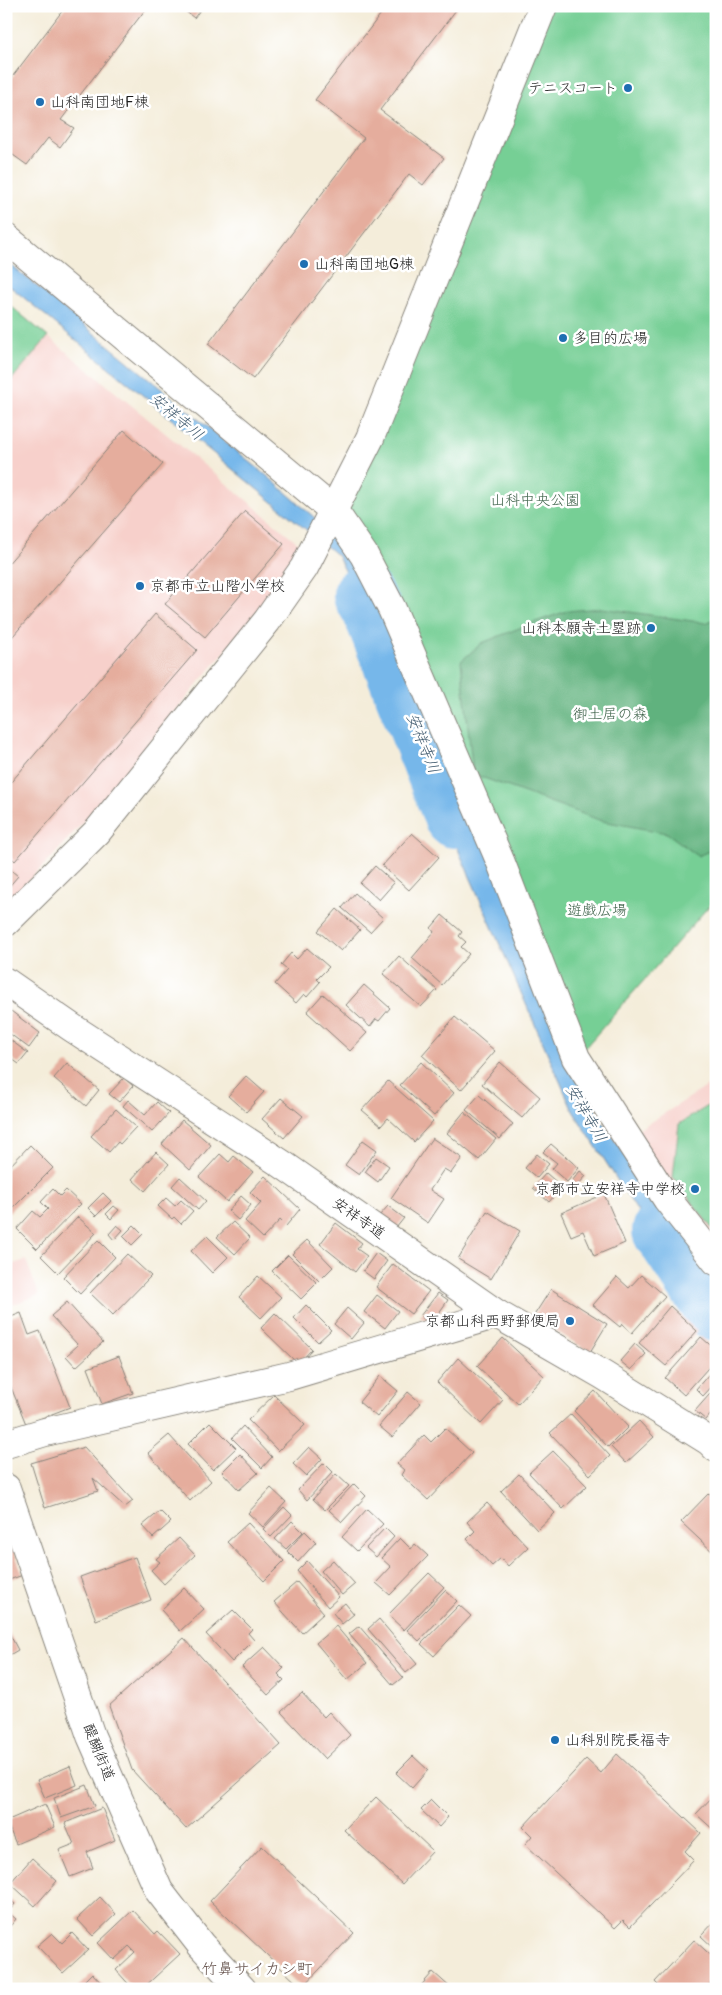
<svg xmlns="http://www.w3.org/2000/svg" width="722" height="1995" font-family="Pangolin,'Klee One',sans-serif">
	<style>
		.built { fill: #f7d0cb }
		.green { fill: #76cf95; stroke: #497658 }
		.forest { fill: #60b27e; stroke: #3e674d }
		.water { fill: #76b7ea; stroke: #496a83 }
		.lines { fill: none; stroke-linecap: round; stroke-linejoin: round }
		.river { stroke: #76b7ea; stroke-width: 60 }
		.building { fill: #e5ad9d }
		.street-casing { stroke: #88847b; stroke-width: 30 }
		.secondary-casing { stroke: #88847b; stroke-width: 30 }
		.street { stroke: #fff; stroke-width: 28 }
		.secondary { stroke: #fff; stroke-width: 28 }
		.poi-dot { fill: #1f6fb2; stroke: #fff; stroke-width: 2 }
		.labels { text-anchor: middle; stroke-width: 5; stroke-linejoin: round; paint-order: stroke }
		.poi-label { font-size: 15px; fill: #1c1c1c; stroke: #fff; text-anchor: start }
		.park-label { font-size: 15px; fill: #40644c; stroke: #fff }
		.street-label { font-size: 15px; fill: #1c1c1c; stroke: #fff }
		.water-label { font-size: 16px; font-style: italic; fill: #405a6e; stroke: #fff }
		.neighbourhood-label { font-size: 16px; fill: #624f49; stroke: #fff }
	</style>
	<rect width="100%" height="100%" fill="#fff"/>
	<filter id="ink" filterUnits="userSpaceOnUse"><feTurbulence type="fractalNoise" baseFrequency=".02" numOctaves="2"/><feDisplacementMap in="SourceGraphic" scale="10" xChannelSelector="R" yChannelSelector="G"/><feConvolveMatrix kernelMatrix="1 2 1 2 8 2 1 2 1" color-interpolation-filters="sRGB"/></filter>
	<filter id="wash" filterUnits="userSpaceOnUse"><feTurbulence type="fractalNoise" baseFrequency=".0096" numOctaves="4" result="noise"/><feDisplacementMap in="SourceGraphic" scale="20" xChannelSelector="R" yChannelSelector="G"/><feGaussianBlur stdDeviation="1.12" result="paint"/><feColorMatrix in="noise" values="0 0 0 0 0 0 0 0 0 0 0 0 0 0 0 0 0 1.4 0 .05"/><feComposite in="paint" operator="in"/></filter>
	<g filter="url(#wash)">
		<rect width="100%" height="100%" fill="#f4edda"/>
		<path class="built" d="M6,302L302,546L246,626L97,806L53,856L6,903Z
			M716,1081V1244L633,1133Z
			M6,1246L13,1264L26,1260L39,1295L6,1307Z"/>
		<path class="green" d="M541,6H716V898L576,1058L334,511Z
			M6,302L48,337L6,386Z
			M716,1101V1234L673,1177L679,1124Z"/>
		<path class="forest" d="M602,608L706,623L716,618V848L698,856L667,833L602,821L473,774L461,661L482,643L527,625L567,611Z"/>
		<path class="water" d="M6,261L272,480L341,541L396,629L598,1116L716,1288V1310L638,1212L573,1111L460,854L438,794L416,713L372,622L337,555L6,283Z"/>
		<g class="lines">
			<path class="river" d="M363,595L371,608L454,818
				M662,1231L716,1312"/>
		</g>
		<g id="blocks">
			<path class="building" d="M66,6H148L61,120L74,128L60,147L48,138L27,165L6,150V85Z
				M179,6H203L194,18Z
				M387,6H459L380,110L444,158L423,185L409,174L253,379L208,344L364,138L315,100Z
				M124,430L163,464L6,644V566Z
				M245,511L284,544L205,637L165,604Z
				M155,614L197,650L15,861L6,853V788Z
				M412,833L439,857L409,890L382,866Z
				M6,866L18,876L6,890Z
				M375,866L394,883L379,900L360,883Z
				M355,893L383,918L370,932L342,908Z
				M337,909L360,930L341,951L318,931Z
				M442,915L462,932L459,936L466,942L461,947L469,954L442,985L412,958L434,932L431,928Z
				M307,948L329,967L317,979L320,982L307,997L304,994L296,1003L275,984L287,970L281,965L291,953L297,959Z
				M399,956L437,990L421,1007L383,974Z
				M364,985L390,1008L379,1021L376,1019L370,1027L346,1005Z
				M323,994L367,1033L350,1051L307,1012Z
				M11,1011L40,1033L29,1048L6,1031V1018Z
				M455,1017L495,1051L461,1090L422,1055Z
				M6,1037L28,1053L19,1064L6,1055Z
				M421,1062L454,1093L434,1116L400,1085Z
				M500,1062L540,1097L522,1118L482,1084Z
				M67,1063L99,1090L86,1106L54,1078Z
				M246,1076L264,1092L246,1112L228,1096Z
				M124,1078L133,1086L119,1102L109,1094Z
				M388,1081L433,1121L414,1142L388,1118L381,1126L362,1110Z
				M479,1095L513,1124L500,1139L466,1110Z
				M281,1098L303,1116L284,1138L262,1119Z
				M128,1100L145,1115L157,1102L169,1113L152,1132L123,1106Z
				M116,1109L136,1127L120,1144L118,1142L109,1152L91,1136Z
				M464,1112L496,1139L479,1160L447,1133Z
				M182,1120L211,1145L190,1170L162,1144Z
				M432,1138L462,1158L451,1173L444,1169L430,1190L444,1199L428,1223L391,1198Z
				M363,1140L377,1150L359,1175L345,1165Z
				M551,1144L579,1168L567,1182L552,1169L557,1163L543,1152Z
				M30,1145L53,1168L9,1212L6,1209V1170Z
				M156,1152L169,1164L145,1191L132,1179Z
				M220,1154L229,1162L234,1156L253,1172L227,1202L199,1177Z
				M537,1154L549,1164L537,1178L525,1168Z
				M376,1157L389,1166L378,1182L365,1172Z
				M580,1171L586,1176L577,1186L572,1181Z
				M546,1173L562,1187L549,1202L533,1188Z
				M265,1176L300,1209L286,1226L280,1220L263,1238L245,1221L261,1203L250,1192Z
				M180,1177L206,1201L198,1210L172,1186Z
				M53,1189L60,1196L66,1190L81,1204L37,1249L17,1229L33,1211L40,1217L48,1209L41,1202Z
				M103,1193L111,1201L96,1216L88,1208Z
				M604,1194L625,1243L594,1256L583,1231L571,1236L561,1213Z
				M241,1196L251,1205L238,1220L228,1211Z
				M166,1198L175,1206L181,1200L193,1211L181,1224L174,1217L172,1219L158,1206Z
				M114,1206L119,1210L111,1219L106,1214Z
				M388,1206L404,1218L396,1228L379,1216Z
				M487,1211L520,1231L491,1279L458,1259Z
				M78,1217L96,1233L58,1273L41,1256Z
				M233,1222L250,1238L235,1254L217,1237Z
				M336,1223L362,1243L357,1249L367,1256L355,1272L320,1244Z
				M117,1225L123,1230L114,1240L109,1234Z
				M134,1225L143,1234L132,1245L123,1236Z
				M207,1236L228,1257L212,1273L191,1251Z
				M98,1240L115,1257L80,1294L63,1277Z
				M307,1240L333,1267L319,1281L292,1254Z
				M376,1253L387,1261L374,1279L363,1271Z
				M127,1254L151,1276L113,1315L90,1293Z
				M288,1255L317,1283L301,1299L272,1271Z
				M393,1264L429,1291L411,1314L376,1287Z
				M641,1275L665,1296L632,1333L622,1324L620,1327L593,1305L617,1277L629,1288Z
				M258,1276L281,1297L261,1318L239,1297Z
				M551,1289L607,1324L590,1352L533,1317Z
				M438,1293L448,1300L431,1324L420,1316Z
				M377,1295L398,1311L385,1328L364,1312Z
				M67,1302L103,1342L76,1367L66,1356L78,1345L51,1316Z
				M306,1305L331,1330L318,1342L294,1318Z
				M670,1306L697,1331L666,1366L639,1343Z
				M347,1308L364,1323L351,1339L334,1324Z
				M21,1313L29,1335L40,1331L70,1407L26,1424L6,1375V1319Z
				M275,1313L312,1349L298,1364L261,1328Z
				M701,1337L716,1350V1359L684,1395L665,1378Z
				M503,1338L544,1376L518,1404L477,1366Z
				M635,1344L646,1354L631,1370L620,1361Z
				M119,1356L133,1393L102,1404L88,1368Z
				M458,1358L503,1400L481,1424L437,1382Z
				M716,1366V1382L703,1396L696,1389Z
				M380,1376L398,1391L377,1417L359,1402Z
				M716,1387V1408L706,1420L695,1411Z
				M595,1391L628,1427L608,1447L574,1411Z
				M408,1392L421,1403L392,1437L379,1426Z
				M274,1395L305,1425L278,1451L248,1420Z
				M571,1414L610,1456L590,1475L550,1433Z
				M639,1421L654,1437L626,1463L611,1447Z
				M210,1422L236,1448L213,1470L188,1444Z
				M243,1426L272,1457L262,1468L232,1438Z
				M445,1428L472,1453L428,1500L401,1475L404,1470L397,1464L424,1435L431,1442Z
				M169,1435L211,1481L190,1501L148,1453Z
				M84,1447L133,1501L125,1507L93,1478L98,1491L45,1508L31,1463Z
				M309,1447L322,1459L306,1476L293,1464Z
				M553,1451L587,1486L563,1509L529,1473Z
				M240,1454L258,1473L239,1490L222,1472Z
				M324,1463L333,1472L307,1500L298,1490Z
				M336,1474L349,1486L325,1510L313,1499Z
				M519,1474L555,1513L537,1530L501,1491Z
				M354,1484L366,1496L342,1522L329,1510Z
				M271,1488L286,1502L263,1527L248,1513Z
				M709,1493L716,1500V1555L681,1522Z
				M487,1503L528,1547L508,1566L501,1558L492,1566L467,1539L475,1531L467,1522Z
				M284,1507L292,1515L271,1537L263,1529Z
				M367,1509L383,1524L357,1551L342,1537Z
				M160,1511L171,1522L153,1538L142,1526Z
				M292,1521L303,1532L286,1549L275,1539Z
				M248,1523L284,1561L264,1581L227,1542Z
				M385,1528L394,1537L376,1557L366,1548Z
				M305,1531L316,1542L298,1562L287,1551Z
				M179,1538L195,1555L164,1584L151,1570L160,1562L156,1559Z
				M400,1538L411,1549L415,1544L428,1556L390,1595L376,1583L391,1567L381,1558Z
				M12,1545L23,1575L6,1581V1547Z
				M135,1557L151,1600L96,1620L80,1577Z
				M333,1560L355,1584L342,1595L321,1571Z
				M307,1561L339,1597L328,1607L297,1571Z
				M429,1573L444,1587L404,1630L388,1615Z
				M297,1582L324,1613L302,1633L274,1602Z
				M184,1588L204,1609L180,1631L161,1610Z
				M445,1590L457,1601L419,1641L407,1630Z
				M345,1603L354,1614L342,1624L333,1613Z
				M459,1605L471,1616L434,1656L421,1644Z
				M233,1610L252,1629L248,1633L254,1640L232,1662L206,1634Z
				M379,1619L417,1664L406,1673L368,1629Z
				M336,1626L367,1663L347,1680L316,1643Z
				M359,1626L403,1677L393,1685L349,1634Z
				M6,1627L18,1650L6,1657Z
				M184,1638L281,1745L186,1829L132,1770L109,1706Z
				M264,1647L284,1668L278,1674L284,1680L268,1695L242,1667Z
				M302,1693L324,1717L329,1712L350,1735L325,1759L281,1712Z
				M617,1754L701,1833L685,1851L694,1860L630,1927L623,1920L615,1928L525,1844L532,1836L523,1827L586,1759L601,1773Z
				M413,1756L428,1770L412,1788L396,1773Z
				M70,1766L77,1785L45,1798L37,1780Z
				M87,1785L95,1806L61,1818L54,1798Z
				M716,1793V1832L696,1814Z
				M376,1797L433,1851L402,1884L344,1830Z
				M431,1800L448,1817L439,1827L421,1810Z
				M45,1804L55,1827L16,1844L6,1821Z
				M102,1808L115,1840L87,1852L93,1868L70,1877L59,1850L74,1844L65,1823Z
				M262,1846L354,1933L302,1988L210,1901Z
				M32,1858L57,1881L35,1906L10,1883Z
				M6,1897L15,1904L8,1912L16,1919L6,1931Z
				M100,1897L116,1914L93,1936L77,1919Z
				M133,1910L155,1934L158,1931L180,1954L142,1989H133L116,1970L135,1952L129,1946L114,1960L98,1943Z
				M716,1920V1950L701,1936Z
				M52,1933L62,1943L72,1933L88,1950L63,1973L37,1946Z
				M694,1940L716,1960V1977L705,1989H662L655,1982Z
				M433,1972L452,1989H418Z
				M92,1973L107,1989H76Z"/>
		</g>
	</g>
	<g filter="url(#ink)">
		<use href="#blocks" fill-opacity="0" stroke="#88847b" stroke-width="1"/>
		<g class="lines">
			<defs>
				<path id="street" d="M6,238L334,511L364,555L392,609L501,863L576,1058L667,1199L716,1261
					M6,922L97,832L267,621L304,568L370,438L543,6
					M6,982L71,1027L282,1164L497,1314
					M6,1444L45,1432L289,1376L497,1314"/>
				<path id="secondary" d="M497,1314L603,1375L709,1441L716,1448
					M6,1488L91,1736L159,1891L201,1945L242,1989"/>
			</defs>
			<use href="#street" class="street-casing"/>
			<use href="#secondary" class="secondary-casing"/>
			<use href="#street" class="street"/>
			<use href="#secondary" class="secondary"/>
		</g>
	</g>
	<g class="poi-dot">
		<circle cx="628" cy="88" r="5"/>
		<circle cx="40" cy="102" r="5"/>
		<circle cx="304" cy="264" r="5"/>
		<circle cx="563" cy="338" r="5"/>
		<circle cx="140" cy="586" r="5"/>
		<circle cx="651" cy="628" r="5"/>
		<circle cx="695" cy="1189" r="5"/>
		<circle cx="570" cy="1321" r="5"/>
		<circle cx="555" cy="1740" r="5"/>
	</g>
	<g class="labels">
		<g class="poi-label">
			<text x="618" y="93" text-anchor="end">テニスコート</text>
			<text x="50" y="107">山科南団地F棟</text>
			<text x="314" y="269">山科南団地G棟</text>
			<text x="573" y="343">多目的広場</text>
			<text x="150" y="591">京都市立山階小学校</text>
			<text x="641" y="633" text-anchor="end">山科本願寺土塁跡</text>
			<text x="685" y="1194" text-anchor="end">京都市立安祥寺中学校</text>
			<text x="560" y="1326" text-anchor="end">京都山科西野郵便局</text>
			<text x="565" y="1745">山科別院長福寺</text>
		</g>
		<g class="park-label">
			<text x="535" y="505">山科中央公園</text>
			<text x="610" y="719">御土居の森</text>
			<text x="597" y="915">遊戯広場</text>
		</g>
		<g class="street-label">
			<text transform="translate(359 1218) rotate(35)" y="5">安祥寺道</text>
			<text transform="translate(99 1752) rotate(68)" y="5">醍醐街道</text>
		</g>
		<g class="water-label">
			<text transform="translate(177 416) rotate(40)" y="6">安祥寺川</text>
			<text transform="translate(424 743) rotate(68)" y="6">安祥寺川</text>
			<text transform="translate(587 1113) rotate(60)" y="6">安祥寺川</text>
		</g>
		<g class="neighbourhood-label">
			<text x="257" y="1974">竹鼻サイカシ町</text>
		</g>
	</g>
	<rect width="722" height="1995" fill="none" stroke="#fff" stroke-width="25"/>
</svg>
